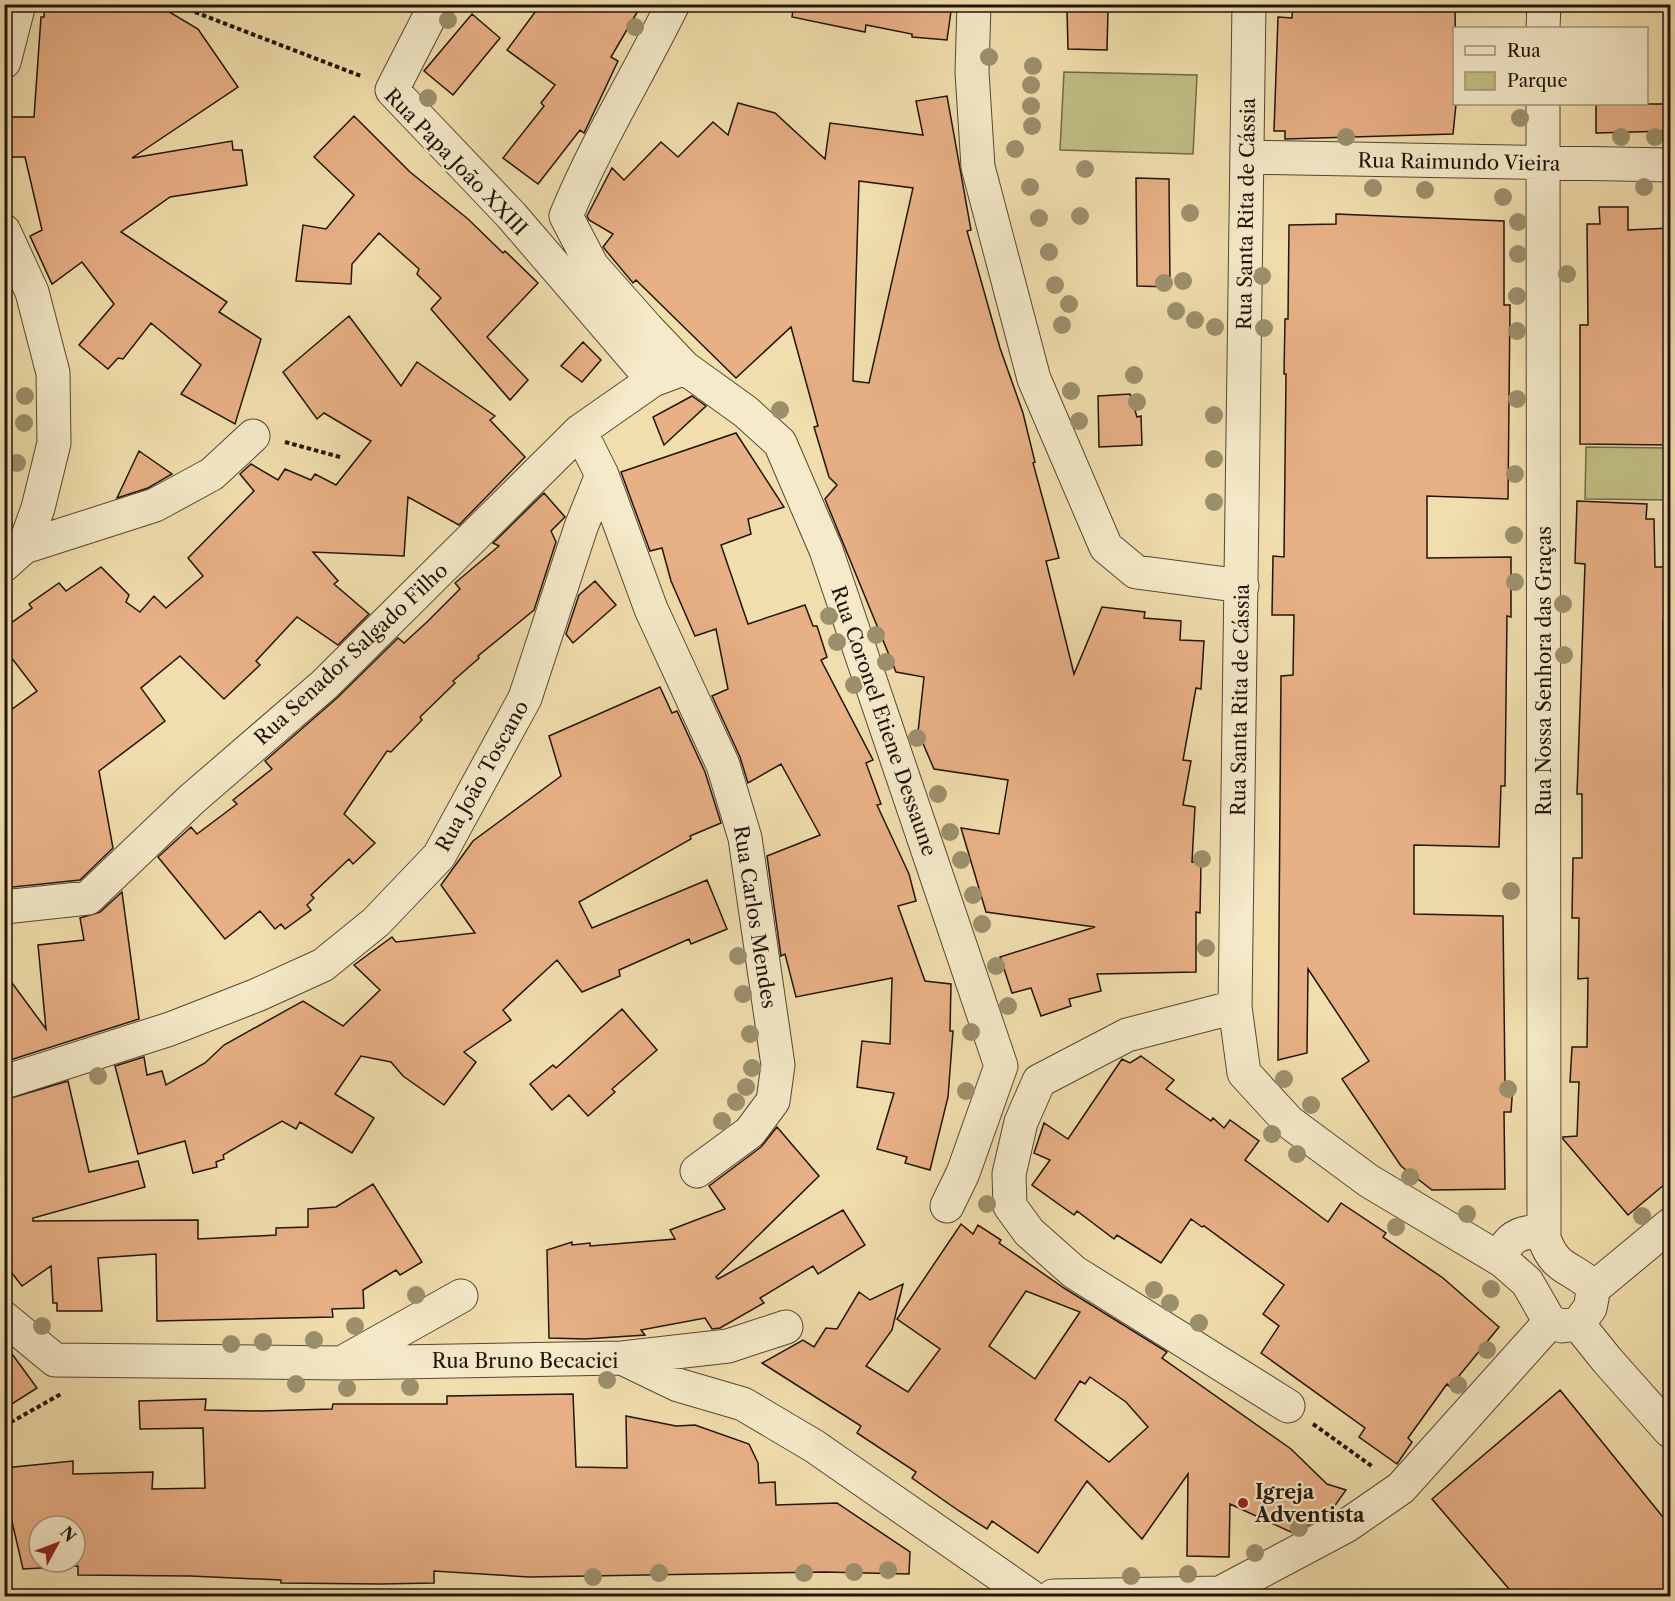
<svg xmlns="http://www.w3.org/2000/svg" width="1675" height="1601" font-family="'Libre Caslon Text',serif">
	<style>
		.green { fill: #c0bf85; stroke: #706a49; stroke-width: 1.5 }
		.building { fill: #e8b085; stroke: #20150d; stroke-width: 1.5; fill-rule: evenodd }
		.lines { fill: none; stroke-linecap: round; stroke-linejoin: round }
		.minor-casing { stroke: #544735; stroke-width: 35 }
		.path { stroke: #20150d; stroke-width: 4; stroke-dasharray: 4.5 3; stroke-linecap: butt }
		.minor { stroke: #f5eac9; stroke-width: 33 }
		.tree { fill: #9c906c }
		.poi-dot { fill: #8f2418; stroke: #f5eac9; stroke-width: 2 }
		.labels { text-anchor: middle; stroke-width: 4.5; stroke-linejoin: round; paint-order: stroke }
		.street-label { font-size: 20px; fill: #20150d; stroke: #f5eac9 }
		.poi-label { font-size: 20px; font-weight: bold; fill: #20150d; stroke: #f5eac9; text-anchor: start }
	</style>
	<rect width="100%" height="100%" fill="#f0deac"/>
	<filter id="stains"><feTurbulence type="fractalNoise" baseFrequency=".00333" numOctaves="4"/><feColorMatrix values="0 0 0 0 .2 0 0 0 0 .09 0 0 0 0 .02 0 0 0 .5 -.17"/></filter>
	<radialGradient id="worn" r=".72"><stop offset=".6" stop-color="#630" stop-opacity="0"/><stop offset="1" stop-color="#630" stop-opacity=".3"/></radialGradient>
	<path class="green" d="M1064,72L1197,75L1193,154L1060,150Z
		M1586,447L1670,448V500L1585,499Z"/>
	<path class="building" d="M45,4H156L198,29L238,87L132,158L232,141L233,150H242L247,185L170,197L121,232L227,302L219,312L261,339L235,424L181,394L201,365L151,323L123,359L118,358L108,369L79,345L114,304L82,262L52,284L30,236L42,230L25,157H7L9,117H34L41,17H44Z
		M541,4H642L611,57L618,61L584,133L580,130L538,184L503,158L544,106L541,103L555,85L507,50Z
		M794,4H952L947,40L912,37V34L866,25L865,32L792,17Z
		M1293,4H1455L1456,104L1453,134L1285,139V131H1274L1278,17L1292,18Z
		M1108,10L1107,50L1068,49L1067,11Z
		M472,14L500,38L453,95L424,71Z
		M947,96L971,230L967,231L1000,348L1023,413L1035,462L1033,463L1059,558L1046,561L1074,674L1102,607L1145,612L1144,618L1181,621L1180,640L1204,641L1201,689L1196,688L1183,760L1191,761L1183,805L1195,807L1192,862L1201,863L1200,913L1196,912V972L1097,974L1101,991L1069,999L1071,1006L1041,1016L1031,988L1012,993L1000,957L1095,927L986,912L961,828L999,834L1008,780L934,769L918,732L924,677L896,672L825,499L837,485L829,477L814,427L818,426L791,327L736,378L636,280L633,283L603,247L613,234L589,220L587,216L612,168L624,180L661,142L678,157L713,122L728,135L738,103L775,113L825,159L830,123L923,135L916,101ZM859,181L913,188L869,383L853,381Z
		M1596,104H1671V131L1596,133Z
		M354,116L410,172L468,219L503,253L505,251L538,283L487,337L528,380L510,400L431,309L441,298L417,274L419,269L379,233L352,264L351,284L296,281L303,225L326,229L354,195L314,157Z
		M1136,178L1169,179L1170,287L1137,286Z
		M1599,207H1628V230L1671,228V445L1580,444V325H1588L1587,224H1600Z
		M1336,214L1504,221V305H1510L1508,499L1427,496V558L1511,557V617L1507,616L1505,786H1501L1499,847L1414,845V914L1503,916L1505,1084H1513L1511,1112H1504L1505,1189L1432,1190L1401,1166L1342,1079L1369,1061L1308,969L1307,1053L1278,1060L1281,676L1293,675L1294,615H1272L1273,556L1284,557L1286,374H1284L1285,319H1288L1289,225L1336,224Z
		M349,316L401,386L417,362L495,416L490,420L525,457L459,525L408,497L404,556L313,552L338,581L334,584L369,614L338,645L297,617L256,661L260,665L224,699L180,656L141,688L165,721L99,771L113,848L80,880L4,888V715L37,691L4,648V628L32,608L29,604L59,583L66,591L101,567L129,595L126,602L140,612L154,596L166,608L203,576L188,558L254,491L240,474L251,464L278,480L285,469L311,480L315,474L336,485L371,441L324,413L317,419L283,372Z
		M583,342L601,360L582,382L561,366Z
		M1130,394L1137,417L1141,416L1142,445L1099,447L1098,396Z
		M692,396L706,406L664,445L653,417Z
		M736,433L784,507L748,519L751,534L721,545L748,624L805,605L813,626H817L827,657L821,660L873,760L866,763L881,804L877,805L909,874L916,901L898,906L925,981L951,984L950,1031H953L948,1097L930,1170L905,1163L907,1157L877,1149L894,1093L857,1087L862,1041L890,1044L892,978L796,997L785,954L781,956L767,856L820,835L781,764L748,783L740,757L712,696L728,689L716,629L695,636L671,581L662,548L650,551L621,472Z
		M139,451L172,474L148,488L117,498Z
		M544,493L565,517L551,531L556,542L534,610L478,656L479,658L453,681L455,683L420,717L422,720L391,752L387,751L344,814L375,843L353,864L349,859L311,895L314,898L307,905L311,910L285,929L281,924L275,929L260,911L225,939L158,857L191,827L197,834L237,804L233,800L272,769L265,761L337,698L398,638L404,643L427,622L460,589L455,583L499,546L493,543Z
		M1577,501L1647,504L1646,519H1654L1655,567H1671V621H1663V688H1671L1668,920H1671V1179L1628,1215L1563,1139V1137L1577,1136L1579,1082H1570L1572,1047H1587L1588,978L1578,979L1579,918H1572L1573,858H1582V794H1577L1585,564L1575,563Z
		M595,581L616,605L573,643L566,634L579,595Z
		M660,687L672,713L677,711L705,772L721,823L690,836L691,839L579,902L592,928L707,880L727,929L691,944L689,939L619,970L620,976L582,992L557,960L503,1010L511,1020L464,1052L476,1062L444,1105L403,1076L391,1062L361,1056L335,1094L374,1118L352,1153L300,1122L296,1129L282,1121L223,1155L224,1159L216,1162L217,1167L193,1173L185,1141L138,1154L115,1066L144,1057L147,1075L162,1071L166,1085L205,1063L224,1045L303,1001L343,1026L380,990L354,965L392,937L396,942L475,933L441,885L473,841L561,776L549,736Z
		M122,892L139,1019L4,1062V972L46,1029L38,945L84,940L80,918L100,912Z
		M622,1009L657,1050L612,1089L615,1092L588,1116L569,1095L552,1110L530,1084L553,1065L556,1068Z
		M1141,1056L1174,1080L1166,1089L1211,1121L1213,1118L1224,1128L1230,1120L1259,1141L1245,1160L1328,1222L1341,1203L1386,1233L1383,1237L1443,1278L1499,1327L1450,1387L1447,1384L1408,1438L1412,1442L1397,1464L1359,1437L1365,1428L1261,1353L1279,1326L1263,1314L1284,1285L1204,1226L1202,1227L1191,1219L1161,1263L1117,1235L1114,1239L1077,1211L1074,1215L1032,1185L1050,1160L1034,1153L1044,1123L1068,1139L1122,1059L1130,1063Z
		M68,1081L89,1172L138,1161L145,1187L33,1218V1221L198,1220V1239L276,1235V1228L308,1227V1209L336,1207L373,1184L422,1262L400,1275L396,1270L363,1290L364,1308L332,1309L333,1317L157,1321L156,1254L98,1258L102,1311H57V1303H53L51,1266L22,1286L4,1263V1100Z
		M777,1127L819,1176L716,1277L718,1279L843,1210L865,1245L818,1274L813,1266L760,1298L764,1303L720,1328L712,1329L705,1318L641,1330L645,1335L585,1339L549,1338L547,1250L572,1242V1245L590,1243V1246L675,1239L670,1230L725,1209L709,1186L761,1147Z
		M961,1224L973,1234L978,1225L1001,1240L999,1243L1064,1288L1167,1352L1162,1358L1291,1449L1327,1484L1346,1490L1329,1514L1293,1533L1230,1504L1229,1557L1187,1556L1188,1474L1142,1539L1087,1481L1038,1553L992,1521L987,1529L959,1511L912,1478L916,1472L857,1433L861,1426L762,1363L803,1340L814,1347L826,1328L837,1329L859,1292L870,1300L903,1284L892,1330L866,1366L908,1392L940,1349L897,1319ZM1026,1291L1080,1312L1035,1379L989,1346ZM1090,1377L1126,1402L1148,1427L1109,1462L1055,1420L1080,1381L1085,1384Z
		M4,1343L37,1388L4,1409Z
		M1560,1390L1671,1527V1585L1658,1596H1515L1432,1499Z
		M573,1394L576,1467L627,1468L626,1416L676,1426L695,1425L749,1444L758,1463L759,1483L775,1482L776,1505L837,1503L910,1552L909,1574L825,1572L529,1577L434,1571V1583L380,1584L281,1583V1580L190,1576L78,1575V1566L23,1569L4,1487V1468L73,1461V1474L153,1472L152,1489L205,1488L203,1428L140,1429L139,1401L206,1399L205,1410L262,1411L332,1409L333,1404H447V1396ZM39,1526H75V1562H39Z"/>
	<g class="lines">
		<defs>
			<path id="minor" d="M436,4L392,90L511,215L653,380
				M673,4C638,75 596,143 566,216L592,266L647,328L685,368L746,412L780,443L826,550L1001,1066L963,1173L947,1206
				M974,4L972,72L978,167L1034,379L1106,547L1136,572L1242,586
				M1249,4L1235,1007L1244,1073L1289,1122L1369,1181L1503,1261
				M1543,28L1544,4
				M4,62L19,4
				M1543,104L1544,1238
				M1247,157L1670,165
				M4,231L32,292L53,373L54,443L38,508L24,547L4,565
				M602,475L651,609L723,765L745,838L778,1065L773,1101L750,1132L697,1171
				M24,547L155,505L212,474L253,436
				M4,907L88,898L192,799L324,685L580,431L653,380L685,368
				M1039,1081L1021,1122L1009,1174L1010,1206L1029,1232L1074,1272L1288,1406
				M1039,1081L1127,1035L1235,1007
				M4,1082L170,1029L257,995L323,965L376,922L439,856L525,698L581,527L602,475L580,431
				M1533,1232L1544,1238C1556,1273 1574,1266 1594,1288L1590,1308L1578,1324L1562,1326L1550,1322L1527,1282L1503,1261C1503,1243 1515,1233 1533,1232Z
				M1594,1288L1670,1225
				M4,1318L55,1360L343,1363L622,1358L728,1346L786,1327
				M1578,1324L1607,1360L1670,1431
				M622,1358L678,1385L743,1404L814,1446L1030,1596
				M345,1361L461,1296
				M1053,1596L1220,1593L1346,1526L1401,1488L1550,1322"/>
		</defs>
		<use href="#minor" class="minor-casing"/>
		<path class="path" d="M174,4L361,76
			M285,442L340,457
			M1313,1424L1373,1467
			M4,1426L61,1394"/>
		<use href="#minor" class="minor"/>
	</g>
	<g class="tree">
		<circle cx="448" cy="20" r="9"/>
		<circle cx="635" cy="27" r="9"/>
		<circle cx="989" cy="57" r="9"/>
		<circle cx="1033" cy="66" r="9"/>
		<circle cx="1031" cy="85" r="9"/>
		<circle cx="428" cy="98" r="9"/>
		<circle cx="1031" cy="106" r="9"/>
		<circle cx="1520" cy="118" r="9"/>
		<circle cx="1032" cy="126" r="9"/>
		<circle cx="1346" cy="137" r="9"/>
		<circle cx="1621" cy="137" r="9"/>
		<circle cx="1655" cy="137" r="9"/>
		<circle cx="1015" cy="149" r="9"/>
		<circle cx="1085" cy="169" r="9"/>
		<circle cx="1030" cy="187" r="9"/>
		<circle cx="1644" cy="187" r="9"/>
		<circle cx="1373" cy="188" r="9"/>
		<circle cx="1425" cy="190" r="9"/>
		<circle cx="1503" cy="197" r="9"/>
		<circle cx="1190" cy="213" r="9"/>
		<circle cx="1080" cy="216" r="9"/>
		<circle cx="1039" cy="218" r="9"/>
		<circle cx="1518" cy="222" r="9"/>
		<circle cx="1049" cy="252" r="9"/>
		<circle cx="1518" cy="254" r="9"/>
		<circle cx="1567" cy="274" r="9"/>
		<circle cx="1262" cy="276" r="9"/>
		<circle cx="1183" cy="281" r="9"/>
		<circle cx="1164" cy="283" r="9"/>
		<circle cx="1055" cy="285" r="9"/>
		<circle cx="1517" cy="296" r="9"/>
		<circle cx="1069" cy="304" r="9"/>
		<circle cx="1176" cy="311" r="9"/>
		<circle cx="1195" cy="320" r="9"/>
		<circle cx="1062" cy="325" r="9"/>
		<circle cx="1215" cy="327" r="9"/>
		<circle cx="1264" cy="328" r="9"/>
		<circle cx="1517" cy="331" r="9"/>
		<circle cx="1134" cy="375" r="9"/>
		<circle cx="1071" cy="391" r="9"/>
		<circle cx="25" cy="396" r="9"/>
		<circle cx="1517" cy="399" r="9"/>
		<circle cx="1137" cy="402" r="9"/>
		<circle cx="780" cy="410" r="9"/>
		<circle cx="1214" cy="415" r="9"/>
		<circle cx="1079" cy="421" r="9"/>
		<circle cx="24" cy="423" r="9"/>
		<circle cx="1214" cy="459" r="9"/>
		<circle cx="17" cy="463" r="9"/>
		<circle cx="1515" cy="474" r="9"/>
		<circle cx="1214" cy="502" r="9"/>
		<circle cx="1514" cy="535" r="9"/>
		<circle cx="1515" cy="582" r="9"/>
		<circle cx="1563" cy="604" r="9"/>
		<circle cx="829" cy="616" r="9"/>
		<circle cx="876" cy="635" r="9"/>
		<circle cx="837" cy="642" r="9"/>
		<circle cx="1564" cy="655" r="9"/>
		<circle cx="886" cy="662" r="9"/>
		<circle cx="854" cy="685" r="9"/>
		<circle cx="917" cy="738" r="9"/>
		<circle cx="938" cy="794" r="9"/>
		<circle cx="950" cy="832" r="9"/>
		<circle cx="1202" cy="859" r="9"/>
		<circle cx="961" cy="860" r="9"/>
		<circle cx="1511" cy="891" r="9"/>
		<circle cx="973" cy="895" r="9"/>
		<circle cx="982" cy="924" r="9"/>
		<circle cx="1206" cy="948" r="9"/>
		<circle cx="738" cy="956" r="9"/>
		<circle cx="996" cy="966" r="9"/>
		<circle cx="743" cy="994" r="9"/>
		<circle cx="1008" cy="1006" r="9"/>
		<circle cx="971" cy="1032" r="9"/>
		<circle cx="750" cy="1034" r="9"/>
		<circle cx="752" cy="1068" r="9"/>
		<circle cx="98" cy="1076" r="9"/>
		<circle cx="1284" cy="1079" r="9"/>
		<circle cx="746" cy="1087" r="9"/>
		<circle cx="1508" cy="1089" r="9"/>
		<circle cx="966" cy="1091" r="9"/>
		<circle cx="736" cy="1102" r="9"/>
		<circle cx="1311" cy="1105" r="9"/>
		<circle cx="722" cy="1121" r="9"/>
		<circle cx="1272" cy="1134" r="9"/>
		<circle cx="1297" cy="1154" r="9"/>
		<circle cx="1410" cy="1177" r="9"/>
		<circle cx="987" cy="1204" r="9"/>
		<circle cx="1467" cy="1214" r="9"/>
		<circle cx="1642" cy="1216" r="9"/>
		<circle cx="1396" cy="1227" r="9"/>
		<circle cx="1491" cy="1289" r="9"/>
		<circle cx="1154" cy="1290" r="9"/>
		<circle cx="416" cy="1295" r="9"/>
		<circle cx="1170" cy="1303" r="9"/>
		<circle cx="1199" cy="1323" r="9"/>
		<circle cx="42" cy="1326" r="9"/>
		<circle cx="355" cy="1326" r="9"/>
		<circle cx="314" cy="1340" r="9"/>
		<circle cx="263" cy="1342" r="9"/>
		<circle cx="231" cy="1344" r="9"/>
		<circle cx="1487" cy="1350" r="9"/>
		<circle cx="607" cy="1380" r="9"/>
		<circle cx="296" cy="1384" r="9"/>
		<circle cx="1458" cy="1385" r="9"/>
		<circle cx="410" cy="1387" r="9"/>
		<circle cx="347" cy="1388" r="9"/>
		<circle cx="1299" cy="1528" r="9"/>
		<circle cx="1255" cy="1553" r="9"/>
		<circle cx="888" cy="1570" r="9"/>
		<circle cx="854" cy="1572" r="9"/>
		<circle cx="659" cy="1573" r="9"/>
		<circle cx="804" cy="1573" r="9"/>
		<circle cx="1188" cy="1574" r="9"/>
		<circle cx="1131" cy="1576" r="9"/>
		<circle cx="593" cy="1577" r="9"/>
	</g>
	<circle class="poi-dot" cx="1243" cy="1503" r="6"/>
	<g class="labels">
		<g class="street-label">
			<text transform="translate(456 162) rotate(46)" y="7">Rua Papa João XXIII</text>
			<text transform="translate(1459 162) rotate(1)" y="7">Rua Raimundo Vieira</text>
			<text transform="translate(1246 214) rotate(-89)" y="7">Rua Santa Rita de Cássia</text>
			<text transform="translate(351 654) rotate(-43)" y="7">Rua Senador Salgado Filho</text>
			<text transform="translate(1544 671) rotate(-90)" y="7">Rua Nossa Senhora das Graças</text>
			<text transform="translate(1240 700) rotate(-89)" y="7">Rua Santa Rita de Cássia</text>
			<text transform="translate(884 721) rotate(71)" y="7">Rua Coronel Etiene Dessaune</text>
			<text transform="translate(482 776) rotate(-61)" y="7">Rua João Toscano</text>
			<text transform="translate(755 917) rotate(81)" y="7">Rua Carlos Mendes</text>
			<text x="525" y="1368">Rua Bruno Becacici</text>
		</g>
		<g class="poi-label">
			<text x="1255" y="1499">Igreja<tspan x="1255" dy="23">Adventista</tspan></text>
		</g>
	</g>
	<rect width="1675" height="1601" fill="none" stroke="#f0deac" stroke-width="24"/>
	<rect x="6" y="6" width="1663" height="1589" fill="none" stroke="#20150d" stroke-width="3"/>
	<rect x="12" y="12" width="1651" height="1577" fill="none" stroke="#20150d" stroke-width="1.5"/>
	<rect x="1453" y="27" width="195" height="78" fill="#f5eac9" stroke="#a0957e" stroke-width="1.5"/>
	<rect x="1465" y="46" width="30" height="9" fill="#f5eac9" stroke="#a0957e" stroke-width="1.5"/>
	<text x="1507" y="57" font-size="18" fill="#20150d">Rua</text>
	<rect x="1465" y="72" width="30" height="18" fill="#c0bf85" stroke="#a0957e" stroke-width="1.5"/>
	<text x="1507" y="87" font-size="18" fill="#20150d">Parque</text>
	<g transform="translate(57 1544) rotate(49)"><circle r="28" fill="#f5eac9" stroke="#a0957e" stroke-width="1.5"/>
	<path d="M0-4.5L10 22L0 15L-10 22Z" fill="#8f2418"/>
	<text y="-9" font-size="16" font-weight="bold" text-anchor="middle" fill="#20150d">N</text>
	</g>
	<rect width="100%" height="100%" filter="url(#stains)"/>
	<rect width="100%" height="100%" fill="url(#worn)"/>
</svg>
